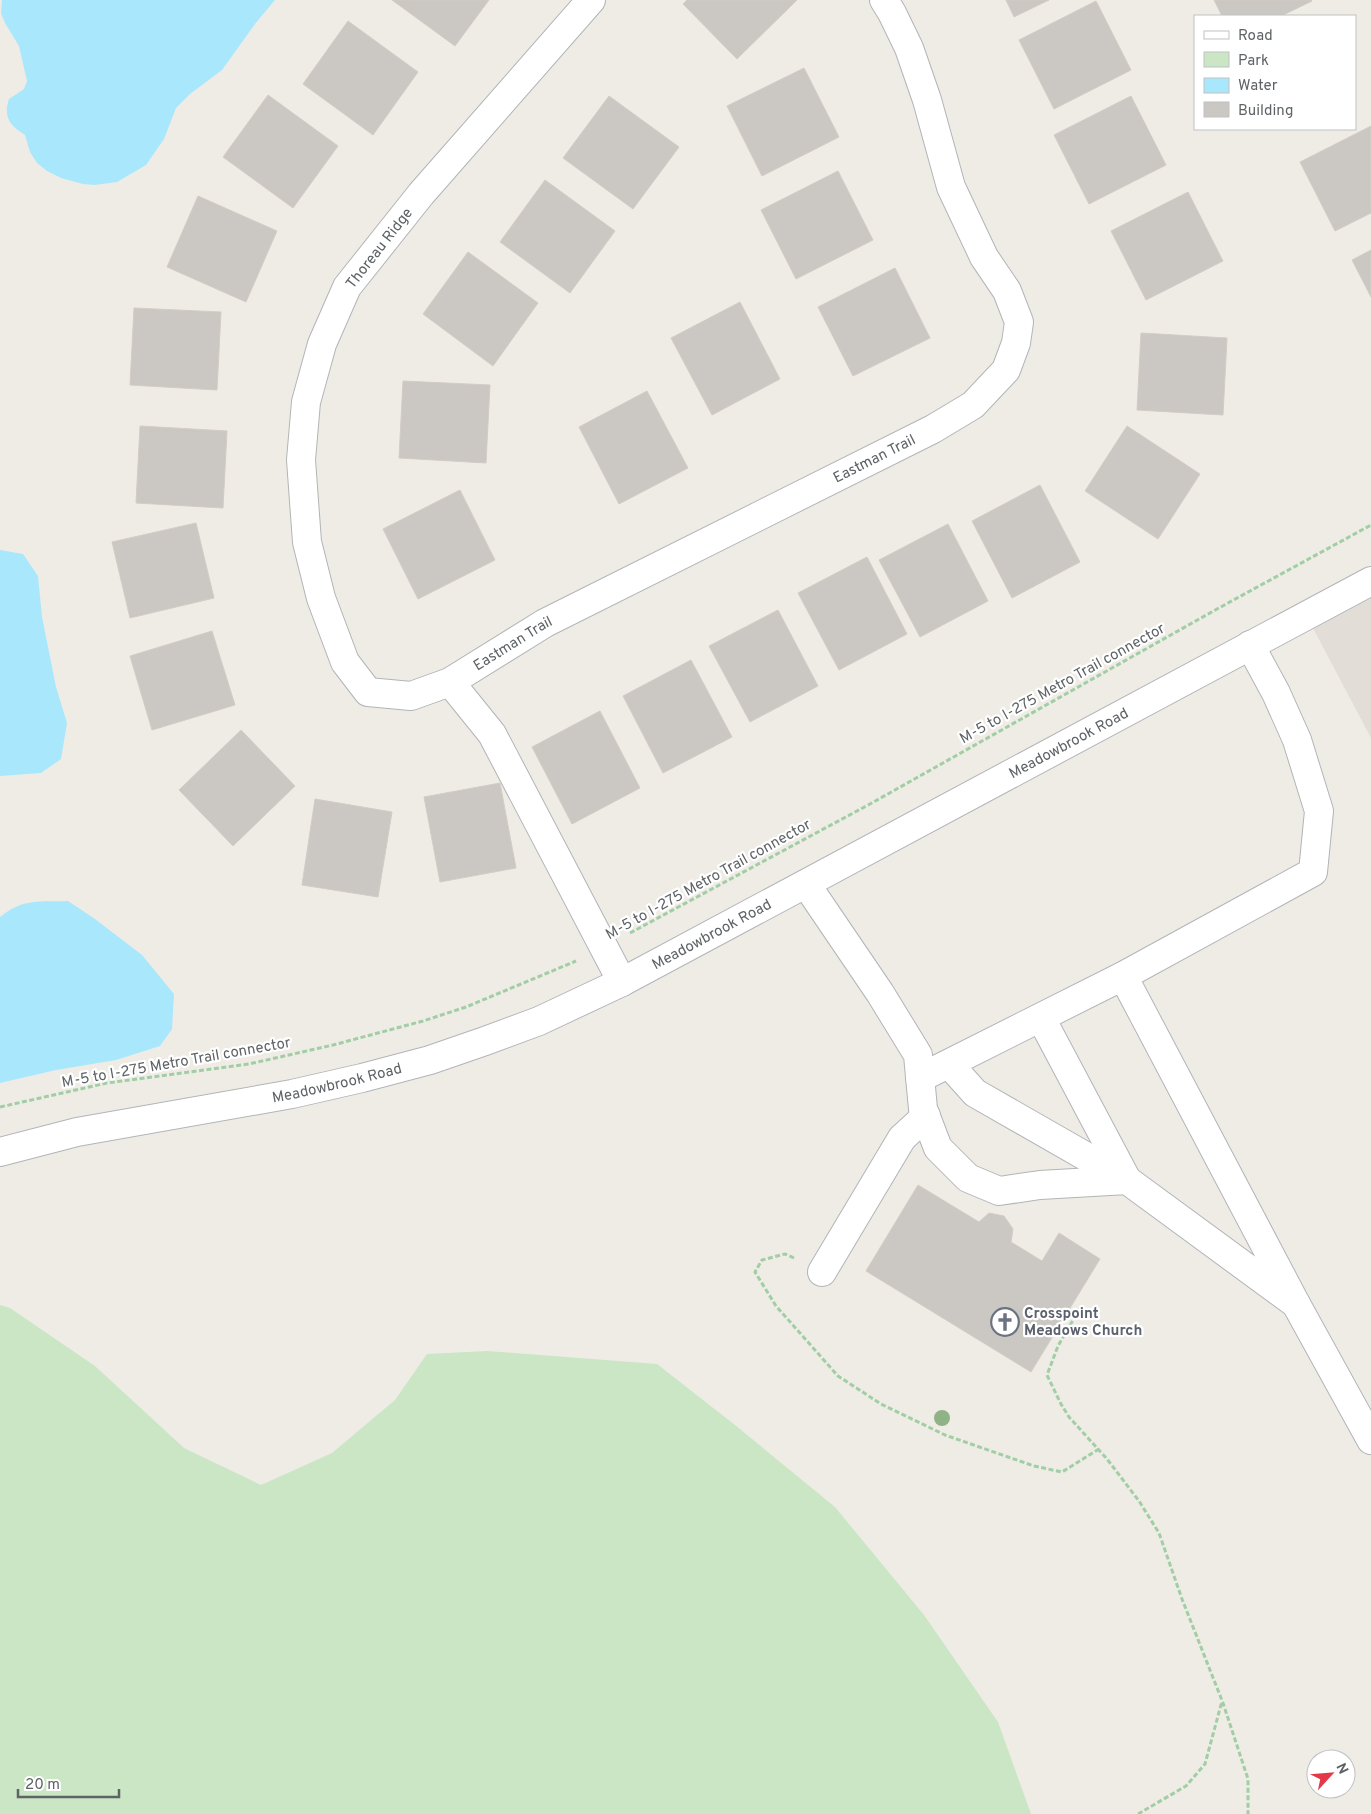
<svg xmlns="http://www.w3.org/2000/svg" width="1371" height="1814" font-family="Overpass,sans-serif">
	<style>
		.education { fill: #e2ddd7 }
		.green { fill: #cae6c4 }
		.water { fill: #a9e7fc }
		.building { fill: #cbc7c3; stroke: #d4ccc5 }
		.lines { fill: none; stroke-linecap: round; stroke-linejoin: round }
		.minor-casing { stroke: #b1b5b8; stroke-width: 30 }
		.path { stroke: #a1cea5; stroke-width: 3; stroke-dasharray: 5 2.5; stroke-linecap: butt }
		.minor { stroke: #fff; stroke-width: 28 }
		.tree { fill: #8fb286 }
		.labels { text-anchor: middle; stroke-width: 4.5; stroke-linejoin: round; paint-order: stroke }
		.street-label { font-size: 15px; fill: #5e6366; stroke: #fff }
		.worship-label { font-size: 15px; font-weight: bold; fill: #5b616d; stroke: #fff; text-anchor: start }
	</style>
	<rect width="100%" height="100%" fill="#efece6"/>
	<path class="education" d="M1371,575V738L1304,611Z"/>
	<path class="green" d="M0,1305L10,1308L95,1366L184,1448L261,1485L332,1453L395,1400L427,1354L487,1351L657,1364L735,1425L835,1507L924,1615L998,1722L1031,1814H0Z"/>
	<path class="water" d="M2,0H275L255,24L222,70L190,94L176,108L164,139L146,165L117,182L95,185L83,184L61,178L47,171L37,163L30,152L25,135C10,126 3,117 9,99L24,89L27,81L19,46L5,23L1,13Z
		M0,550L23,554L38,576L42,617L56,687L67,723L61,759L41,773L0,776Z
		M68,901L95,919L142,955L174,994L172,1029L160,1046L116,1060L56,1070L0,1083V917C23,898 40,902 68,901Z"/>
	<path class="building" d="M392,0H489L455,46Z
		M687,0H797L737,59L683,4Z
		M1006,0H1049L1014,17Z
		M1214,0H1311L1312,1L1281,16H1222Z
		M1096,1L1131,70L1054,109L1019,40Z
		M348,21L418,72L373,135L303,84Z
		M804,68L839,137L762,176L727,106Z
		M268,95L338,146L293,208L223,157Z
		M609,96L679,147L633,209L563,158Z
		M1131,96L1166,165L1089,204L1054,135Z
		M1371,126V213L1335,231L1300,162Z
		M838,171L873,240L796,279L761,210Z
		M545,180L615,231L570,293L500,242Z
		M1188,192L1223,261L1146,300L1111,231Z
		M198,196L277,231L246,302L167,267Z
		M1371,250V297L1352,260Z
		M468,252L538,303L493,366L423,314Z
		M895,268L930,338L853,376L818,307Z
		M740,302L780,379L712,415L671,338Z
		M134,308L221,312L217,390L130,385Z
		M1141,333L1227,338L1223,415L1137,410Z
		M403,381L490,385L486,463L399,458Z
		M647,391L688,468L619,504L579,427Z
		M140,426L227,431L223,508L136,503Z
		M1127,426L1200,474L1158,539L1085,491Z
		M1040,485L1080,562L1012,598L972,521Z
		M460,490L495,560L418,599L383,529Z
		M196,523L214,598L130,618L112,542Z
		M948,524L988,601L920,637L879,560Z
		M867,557L907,634L839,670L798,593Z
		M778,610L818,686L750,722L709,646Z
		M212,631L235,705L152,730L130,656Z
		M691,660L732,737L663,773L623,696Z
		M600,711L640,788L572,824L532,747Z
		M241,730L295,786L233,846L179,790Z
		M500,783L516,868L440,882L424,797Z
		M315,799L392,812L378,897L302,885Z
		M918,1185L979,1222L989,1213L1004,1216L1013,1229L1011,1242L1042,1261L1059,1233L1100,1259L1031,1372L866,1271Z"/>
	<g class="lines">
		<defs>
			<g id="minor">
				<path id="s1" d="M591,0L421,194L347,287L322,344L306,402L301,460L307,542L321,598L345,662L368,692L411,696L450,682L545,623L933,429L973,405L1006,370L1016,343L1019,322L1007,291L984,257L951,187L927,100L909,48L892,13L884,0"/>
				<path d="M450,682L492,734L622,982"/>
				<path d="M806,884L880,993L918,1055L923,1109L938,1148L968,1178L999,1191L1040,1185L1127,1180L1296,1304L1123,976"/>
				<path d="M1041,1018L1127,1180"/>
				<path d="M949,1064L975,1093L1127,1180"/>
				<path d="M920,1078L1123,976L1313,872L1319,811L1297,740L1276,693L1250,645"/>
				<path id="s2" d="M0,1152L77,1132L292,1094L362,1078L430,1060L485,1041L539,1021L622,982L1371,581"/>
				<path d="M822,1272L902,1138L926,1116"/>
				<path d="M1296,1304L1371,1440"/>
			</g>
		</defs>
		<use href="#minor" class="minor-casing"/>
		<path class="path" d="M630,933L870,804L1217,609L1371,525
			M0,1107L107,1083L249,1064L333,1045L423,1021L466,1007L576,961
			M794,1258L785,1254L762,1260L755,1272L776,1306L838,1376L881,1404L945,1435L1034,1466L1062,1472L1099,1449
			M1080,1308L1058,1346L1047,1375L1061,1404L1069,1417L1107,1459L1139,1501L1159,1533L1182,1599L1223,1703L1248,1779V1814
			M1138,1814L1186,1786L1205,1764L1222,1701"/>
		<use href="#minor" class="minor"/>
	</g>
	<circle class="tree" cx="942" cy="1418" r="8"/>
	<defs>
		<symbol id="church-ring" viewBox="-11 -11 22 22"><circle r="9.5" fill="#fff" stroke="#6b7280" stroke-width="1.5"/><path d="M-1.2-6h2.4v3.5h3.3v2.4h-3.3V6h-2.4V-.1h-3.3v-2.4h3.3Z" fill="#6b7280"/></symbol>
	</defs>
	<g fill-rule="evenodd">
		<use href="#church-ring" x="989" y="1306" width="32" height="32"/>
	</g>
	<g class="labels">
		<g class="street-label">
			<text transform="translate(379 248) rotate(-52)" y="5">Thoreau Ridge</text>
			<text dy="5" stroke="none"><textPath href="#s1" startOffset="1368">Eastman Trail</textPath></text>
			<text dy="5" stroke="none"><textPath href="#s1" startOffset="962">Eastman Trail</textPath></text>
			<text transform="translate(1062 683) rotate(-29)" y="5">M-5 to I-275 Metro Trail connector</text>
			<text dy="5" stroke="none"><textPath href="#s2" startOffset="1154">Meadowbrook Road</textPath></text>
			<text transform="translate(708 879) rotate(-29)" y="5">M-5 to I-275 Metro Trail connector</text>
			<text dy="5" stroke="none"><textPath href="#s2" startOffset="749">Meadowbrook Road</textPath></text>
			<text transform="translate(176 1062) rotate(-10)" y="5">M-5 to I-275 Metro Trail connector</text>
			<text dy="5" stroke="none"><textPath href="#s2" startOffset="344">Meadowbrook Road</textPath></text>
		</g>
		<g class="worship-label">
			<text x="1024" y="1318">Crosspoint<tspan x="1024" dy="17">Meadows Church</tspan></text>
		</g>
	</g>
	<rect x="1194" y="15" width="162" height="115" fill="#ffffff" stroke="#bfc1c2"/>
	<rect x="1204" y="31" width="25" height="8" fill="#ffffff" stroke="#bfc1c2"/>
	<text x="1238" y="40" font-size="15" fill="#5e6366">Road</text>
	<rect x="1204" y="52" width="25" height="15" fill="#cae6c4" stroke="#bfc1c2"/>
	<text x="1238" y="65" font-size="15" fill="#5e6366">Park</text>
	<rect x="1204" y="78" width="25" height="15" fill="#a9e7fc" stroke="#bfc1c2"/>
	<text x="1238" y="90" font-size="15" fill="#5e6366">Water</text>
	<rect x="1204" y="102" width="25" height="15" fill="#cbc7c3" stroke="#bfc1c2"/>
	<text x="1238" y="115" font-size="15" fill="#5e6366">Building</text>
	<g transform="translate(1331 1774) rotate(64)"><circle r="24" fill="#ffffff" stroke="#bfc1c2"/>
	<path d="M0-4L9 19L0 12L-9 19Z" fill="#e43849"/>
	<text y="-8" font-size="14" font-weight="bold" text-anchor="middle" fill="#5e6366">N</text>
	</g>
	<path d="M18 1789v8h101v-8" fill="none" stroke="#5e6366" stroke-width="2.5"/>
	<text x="25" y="1789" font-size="15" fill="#5e6366" stroke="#ffffff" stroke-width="4" paint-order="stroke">20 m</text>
</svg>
